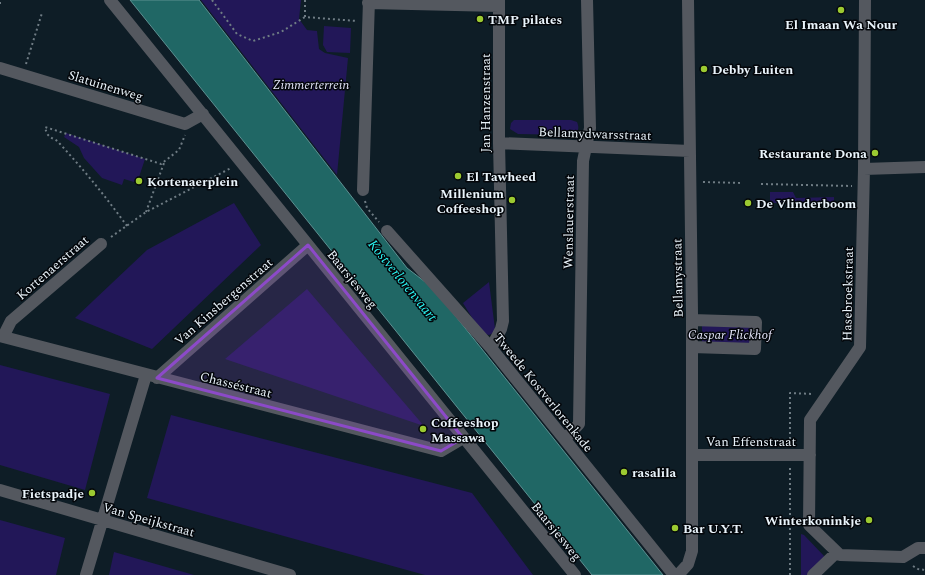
<svg xmlns="http://www.w3.org/2000/svg" width="925" height="575" font-family="Spectral,serif">
	<style>
		.green { fill: #221758 }
		.water { fill: #206765; stroke: #5d9192 }
		.lines { fill: none; stroke-linecap: round; stroke-linejoin: round }
		.path { stroke: #6f7c84; stroke-width: 2; stroke-dasharray: 2 3; stroke-linecap: butt }
		.street { stroke: #54585f; stroke-width: 12 }
		.marked { fill: #8c4ac8; fill-opacity: 0.2; stroke: #8c4ac8; stroke-width: 3; stroke-linejoin: round }
		.poi-dot { fill: #9cca31; stroke: #03060a; stroke-width: 1.5 }
		.labels { text-anchor: middle; stroke-width: 3; stroke-linejoin: round; paint-order: stroke }
		.poi-label { font-size: 13px; font-weight: bold; fill: #eaf4fb; stroke: #03060a; text-anchor: start }
		.park-label { font-size: 13px; font-style: italic; fill: #e1e2f7; stroke: #03060a }
		.street-label { font-size: 13px; fill: #eaf4fb; stroke: #03060a }
		.water-label { font-size: 14px; font-style: italic; fill: #29f2ef; stroke: #03060a }
	</style>
	<rect width="100%" height="100%" fill="#0e1d26"/>
	<path class="green" d="M201,0H301L299,19L307,30L317,31L319,49L325,53L348,58L337,175Z
		M324,26L351,28L350,53L327,52L323,45Z
		M514,120H571L577,122C580,129 578,133 571,135L518,134L510,129L511,123Z
		M66,133L145,159L139,177L134,182L124,179L122,185L102,178L84,158L79,147L64,137Z
		M770,192H793L796,198L834,197V202L770,203Z
		M234,203L261,245L152,349L75,318L147,250Z
		M489,282L495,329L493,333L489,335C480,333 468,311 463,303Z
		M307,289L424,426L225,359Z
		M702,318L758,319L757,351L702,350Z
		M0,365L110,394L85,490L0,465Z
		M171,415L472,493L533,575H425L147,498Z
		M0,520L65,538L56,575H0Z
		M801,534L804,535L824,556L823,560L809,575H801Z
		M114,552L194,575H109Z"/>
	<path class="water" d="M130,0H199L407,268L433,288L663,575H592Z"/>
	<g class="lines">
		<path class="path" d="M212,0L237,34L253,41L281,32L305,17
			M305,0V17L357,21
			M0,3H1
			M26,64L42,13
			M703,182L743,183
			M761,184L852,186
			M365,201L367,208L379,222
			M146,212L164,163
			M127,226C106,197 84,170 60,144C54,136 48,141 45,127L161,164L179,150L185,135
			M111,237L146,212L231,168
			M790,444V393L813,394
			M913,566L918,569L925,570
			M790,575V466"/>
		<path class="street" d="M110,0L575,575
			M865,0L864,169L860,347L810,420L809,525L840,555L903,557L918,548H925
			M368,3L499,6
			M0,68L185,124L203,114
			M499,143L690,151
			M864,169L925,167
			M363,190L369,0
			M387,231L491,348L674,575
			M0,336L441,451L463,438
			M3,337L11,321L101,244
			M692,347L755,349L756,322L692,320
			M491,348L501,329L503,321L499,143V0
			M157,378L308,245
			M565,439L579,424L583,161L590,128L587,0
			M693,455H810
			M0,490L290,575
			M86,575L146,375
			M678,575L688,564L692,551V313L688,0
			M813,575L836,553"/>
	</g>
	<path class="marked" d="M308,245L463,438L441,451L157,378Z"/>
	<g class="poi-dot">
		<circle cx="841" cy="10" r="4"/>
		<circle cx="480" cy="19" r="4"/>
		<circle cx="704" cy="69" r="4"/>
		<circle cx="875" cy="153" r="4"/>
		<circle cx="458" cy="176" r="4"/>
		<circle cx="139" cy="181" r="4"/>
		<circle cx="512" cy="200" r="4"/>
		<circle cx="748" cy="203" r="4"/>
		<circle cx="423" cy="429" r="4"/>
		<circle cx="624" cy="472" r="4"/>
		<circle cx="92" cy="493" r="4"/>
		<circle cx="869" cy="520" r="4"/>
		<circle cx="675" cy="528" r="4"/>
	</g>
	<g class="labels">
		<g class="poi-label">
			<text x="488" y="24">TMP pilates</text>
			<text x="841" y="29" text-anchor="middle">El Imaan Wa Nour</text>
			<text x="712" y="74">Debby Luiten</text>
			<text x="867" y="158" text-anchor="end">Restaurante Dona</text>
			<text x="466" y="181">El Tawheed</text>
			<text x="147" y="186">Kortenaerplein</text>
			<text x="504" y="198" text-anchor="end">Millenium<tspan x="504" dy="15">Coffeeshop</tspan></text>
			<text x="756" y="208">De Vlinderboom</text>
			<text x="431" y="427">Coffeeshop<tspan x="431" dy="15">Massawa</tspan></text>
			<text x="632" y="477">rasalila</text>
			<text x="84" y="498" text-anchor="end">Fietspadje</text>
			<text x="861" y="525" text-anchor="end">Winterkoninkje</text>
			<text x="683" y="533">Bar U.Y.T.</text>
		</g>
		<g class="park-label">
			<text x="311" y="89">Zimmerterrein</text>
			<text x="730" y="339">Caspar Flickhof</text>
		</g>
		<g class="street-label">
			<text transform="translate(106 85) rotate(17)" y="5">Slatuinenweg</text>
			<text transform="translate(485 103) rotate(-90)" y="5">Jan Hanzenstraat</text>
			<text transform="translate(595 133) rotate(2)" y="5">Bellamydwarsstraat</text>
			<text transform="translate(568 222) rotate(-89)" y="5">Wenslauerstraat</text>
			<text transform="translate(52 267) rotate(-41)" y="5">Kortenaerstraat</text>
			<text transform="translate(677 278) rotate(-91)" y="5">Bellamystraat</text>
			<text transform="translate(353 279) rotate(51)" y="5">Baarsjesweg</text>
			<text transform="translate(847 294) rotate(-89)" y="5">Hasebroekstraat</text>
			<text transform="translate(223 301) rotate(-41)" y="5">Van Kinsbergenstraat</text>
			<text transform="translate(236 384) rotate(14)" y="5">Chasséstraat</text>
			<text transform="translate(544 392) rotate(51)" y="5">Tweede Kostverlorenkade</text>
			<text x="751" y="446">Van Effenstraat</text>
			<text transform="translate(149 519) rotate(16)" y="5">Van Speijkstraat</text>
			<text transform="translate(557 531) rotate(51)" y="5">Baarsjesweg</text>
		</g>
		<g class="water-label">
			<text transform="translate(403 280) rotate(51)" y="5">Kostverlorenvaart</text>
		</g>
	</g>
</svg>
